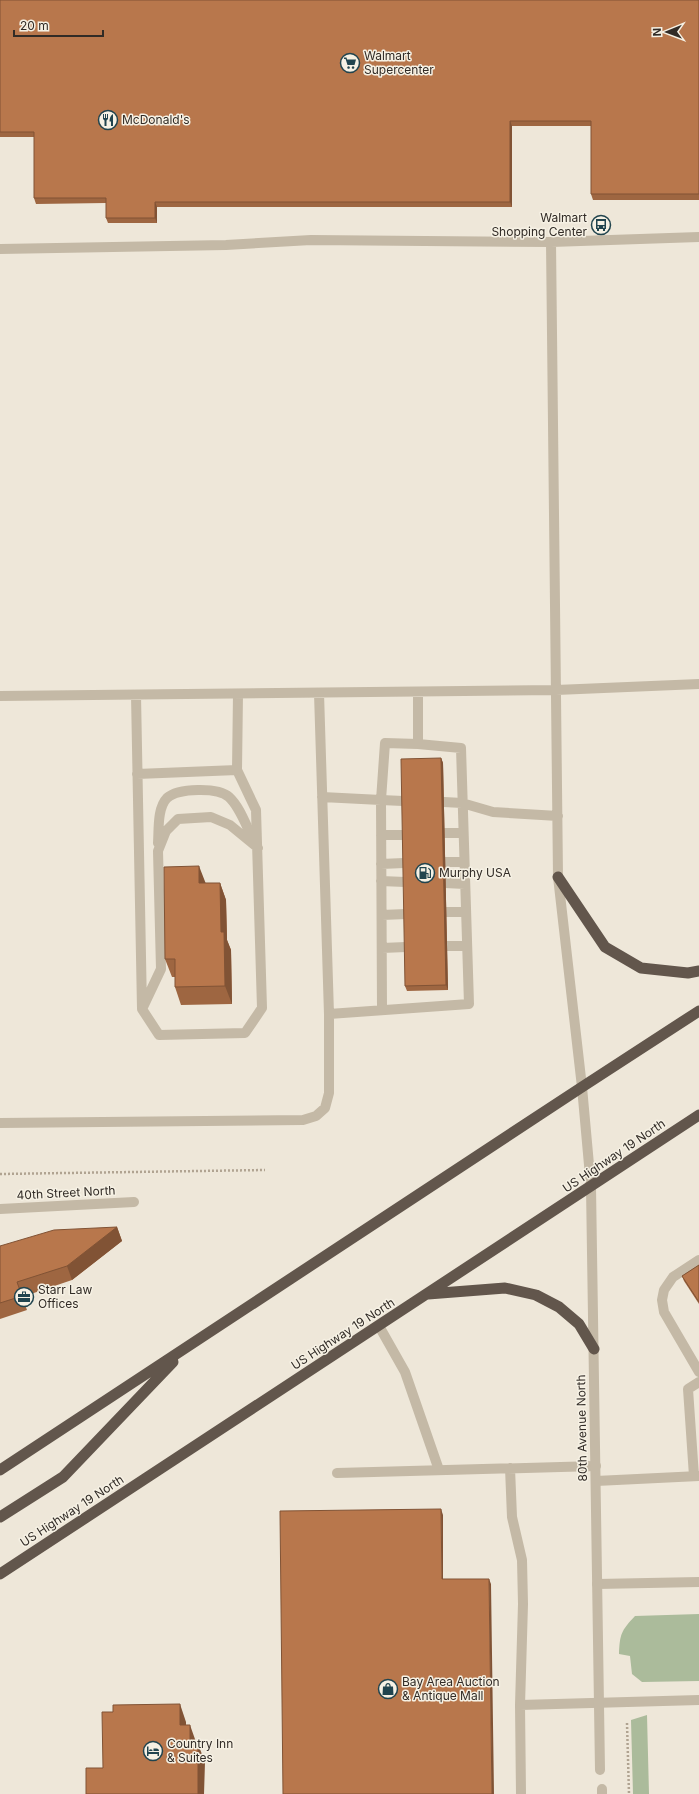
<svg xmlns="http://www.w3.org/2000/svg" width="699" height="1794" font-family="Inter,sans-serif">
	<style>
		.green { fill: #abbb9b }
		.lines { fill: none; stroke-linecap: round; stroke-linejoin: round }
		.path { stroke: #b0a391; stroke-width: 2.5; stroke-dasharray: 2 2; stroke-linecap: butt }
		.service { stroke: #c4b9a6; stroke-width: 10 }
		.minor { stroke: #c4b9a6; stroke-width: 10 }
		.trunk { stroke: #62564c; stroke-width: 11 }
		.wall { fill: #9e6641 }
		.shaded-wall { fill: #815335 }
		.building { fill: #b8774c; stroke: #815335 }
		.labels { text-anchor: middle; stroke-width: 3; stroke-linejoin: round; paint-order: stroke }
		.poi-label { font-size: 12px; fill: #312b26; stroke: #f6f1e4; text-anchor: start }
		.street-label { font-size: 12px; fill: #312b26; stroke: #f6f1e4 }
	</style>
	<rect width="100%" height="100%" fill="#eee7d9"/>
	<path class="green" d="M699,1614V1681L642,1682L632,1674L630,1656L619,1654C620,1634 621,1631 635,1616Z
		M647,1715L649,1794H633L631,1720Z"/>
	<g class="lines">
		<path class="path" d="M0,1174L265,1170
			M627,1723L629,1794"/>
		<path class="service" d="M551,242L558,877L582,1087
			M0,249L226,245L311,240L551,242L699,237
			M136,695L142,1009L159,1035L245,1033L262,1008L256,810L237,770L238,694
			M0,696L556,690L699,684
			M137,774L237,770
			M322,797L381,800L382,1010
			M403,801L381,800L385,743L418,744V692
			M444,802L462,803L493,812L558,816
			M445,833H463
			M381,835H404
			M158,843C159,831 157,808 167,798C178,788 218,787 229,797C241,808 247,829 255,843
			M445,862H464
			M381,864L404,863
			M381,881L405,882
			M445,883L465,884
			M446,912H466
			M382,915L406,914
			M447,946H467
			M382,948L406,947
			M143,1007L161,969L158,851L166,831L178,819L211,817L230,825L258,848
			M329,1014L469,1004L461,748L418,744
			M0,1123L303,1120L316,1116L325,1108L329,1093V1014L319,693
			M699,1260L673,1277L664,1290L662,1300L664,1312L699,1372
			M379,1326L405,1372L439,1470
			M510,1468L512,1517L522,1560L523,1604L520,1705
			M337,1473L596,1466
			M694,1476L688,1389L699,1382
			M596,1481L699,1476
			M597,1584L699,1582
			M521,1794L520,1705L699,1700"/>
		<path class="minor" d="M582,1087L591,1187L600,1770
			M0,1209L134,1202
			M602,1789V1794"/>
		<path class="trunk" d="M558,877L605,947L641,968L688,973L699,971
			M428,1294L505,1288L536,1295L559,1307L579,1324L594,1349
			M0,1470L582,1087L699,1011
			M0,1517L63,1477L173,1362
			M0,1574L699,1115"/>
	</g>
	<path class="wall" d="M0,0H699V200H593L591,194V126H512V207H157V223H108L106,218V203L36,204L34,198V137H0Z
		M441,758L443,763L448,990L407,991L405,986Z
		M205,883H220L226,900L227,940L231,950L232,1004L181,1005L175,987V977H172L165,959Z
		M117,1227L122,1241L72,1280L22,1297L27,1310L0,1319V1246Z
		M699,1265V1304L684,1281L682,1276Z"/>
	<path class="shaded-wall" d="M510,121L512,126V207L510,202Z
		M155,202L157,207V223L155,218Z
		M441,758L443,763L448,990L446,985Z
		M199,866L206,884L199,883Z
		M220,883L226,900L227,940L231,950L232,1004L225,986L221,932Z
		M117,1227L122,1241L72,1280L67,1266Z
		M441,1509L443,1515V1584L442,1579Z
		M489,1579L491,1584L494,1794H492Z
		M180,1704L186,1722V1743L180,1725Z
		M190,1725L196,1742L197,1759L190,1741Z
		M198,1744L205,1762L204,1794H198Z"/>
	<path class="building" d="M0,0H699V194H591V121H510V202H155V218H106V198H34V132H0Z
		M441,758L446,985L405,986L401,759Z
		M199,866V883H220L221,932H224L225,986L175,987V959H165L164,867Z
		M117,1227L67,1266L17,1282L22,1296L0,1303V1246L54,1230Z
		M699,1265V1302L682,1276Z
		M441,1509L442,1579H489L492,1794H283L280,1511Z
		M180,1704V1725H190V1741L198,1744V1794H86V1768H103L102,1712H113V1705Z"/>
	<defs>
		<symbol id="supermarket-ring" viewBox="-11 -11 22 22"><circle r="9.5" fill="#f6f1e4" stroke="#21444e" stroke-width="1.5"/><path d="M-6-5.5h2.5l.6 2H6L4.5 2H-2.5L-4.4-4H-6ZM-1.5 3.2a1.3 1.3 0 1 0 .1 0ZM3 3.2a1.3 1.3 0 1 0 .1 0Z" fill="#21444e"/></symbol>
		<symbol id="restaurant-ring" viewBox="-11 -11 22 22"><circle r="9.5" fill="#f6f1e4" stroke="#21444e" stroke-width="1.5"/><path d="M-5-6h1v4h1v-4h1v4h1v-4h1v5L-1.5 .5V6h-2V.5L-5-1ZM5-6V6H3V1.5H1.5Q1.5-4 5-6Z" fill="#21444e"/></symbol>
		<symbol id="bus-ring" viewBox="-11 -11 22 22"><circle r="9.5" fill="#f6f1e4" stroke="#21444e" stroke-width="1.5"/><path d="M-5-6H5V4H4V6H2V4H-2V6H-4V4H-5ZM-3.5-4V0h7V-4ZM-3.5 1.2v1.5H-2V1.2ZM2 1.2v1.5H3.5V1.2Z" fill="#21444e"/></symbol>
		<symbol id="fuel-ring" viewBox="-11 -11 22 22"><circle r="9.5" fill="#f6f1e4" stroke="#21444e" stroke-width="1.5"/><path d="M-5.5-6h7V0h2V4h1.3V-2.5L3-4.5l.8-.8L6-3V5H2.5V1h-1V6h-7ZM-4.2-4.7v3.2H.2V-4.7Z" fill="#21444e"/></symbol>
		<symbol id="office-ring" viewBox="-11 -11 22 22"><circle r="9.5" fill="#f6f1e4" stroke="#21444e" stroke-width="1.5"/><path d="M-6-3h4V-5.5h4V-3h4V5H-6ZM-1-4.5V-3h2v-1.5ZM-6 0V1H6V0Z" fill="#21444e"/></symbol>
		<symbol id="shop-ring" viewBox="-11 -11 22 22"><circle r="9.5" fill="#f6f1e4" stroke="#21444e" stroke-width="1.5"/><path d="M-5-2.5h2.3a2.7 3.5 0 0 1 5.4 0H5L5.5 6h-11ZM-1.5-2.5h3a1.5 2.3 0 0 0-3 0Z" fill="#21444e"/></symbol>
		<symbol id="hotel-ring" viewBox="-11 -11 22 22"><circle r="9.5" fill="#f6f1e4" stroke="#21444e" stroke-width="1.5"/><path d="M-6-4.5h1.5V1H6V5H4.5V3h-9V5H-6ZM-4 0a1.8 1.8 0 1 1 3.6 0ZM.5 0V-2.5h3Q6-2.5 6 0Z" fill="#21444e"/></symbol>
	</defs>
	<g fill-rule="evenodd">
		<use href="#supermarket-ring" x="339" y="52" width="22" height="22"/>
		<use href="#restaurant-ring" x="97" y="109" width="22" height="22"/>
		<use href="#bus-ring" x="590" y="214" width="22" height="22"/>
		<use href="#fuel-ring" x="414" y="862" width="22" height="22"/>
		<use href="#office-ring" x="13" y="1286" width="22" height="22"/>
		<use href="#shop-ring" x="377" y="1678" width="22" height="22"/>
		<use href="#hotel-ring" x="142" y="1740" width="22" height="22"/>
	</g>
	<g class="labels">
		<g class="poi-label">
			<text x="364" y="60">Walmart<tspan x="364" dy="14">Supercenter</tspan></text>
			<text x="122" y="124">McDonald's</text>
			<text x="587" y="222" text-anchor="end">Walmart<tspan x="587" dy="14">Shopping Center</tspan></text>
			<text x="439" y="877">Murphy USA</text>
			<text x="38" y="1294">Starr Law<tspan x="38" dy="14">Offices</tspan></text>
			<text x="402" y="1686">Bay Area Auction<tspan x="402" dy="14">&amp; Antique Mall</tspan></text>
			<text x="167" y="1748">Country Inn<tspan x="167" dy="14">&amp; Suites</tspan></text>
		</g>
		<g class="street-label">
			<text transform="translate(614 1156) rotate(-34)" y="4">US Highway 19 North</text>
			<text transform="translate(66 1193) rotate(-3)" y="4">40th Street North</text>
			<text transform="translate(343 1334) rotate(-33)" y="4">US Highway 19 North</text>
			<text transform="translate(582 1428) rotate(-91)" y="4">80th Avenue North</text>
			<text transform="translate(72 1511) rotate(-33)" y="4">US Highway 19 North</text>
		</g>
	</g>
	<g transform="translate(667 32) rotate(269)" stroke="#f6f1e4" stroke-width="3" paint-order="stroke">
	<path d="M0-3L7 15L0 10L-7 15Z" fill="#312b26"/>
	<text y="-6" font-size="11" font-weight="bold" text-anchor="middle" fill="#312b26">N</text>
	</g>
	<path d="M14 30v6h89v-6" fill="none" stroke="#312b26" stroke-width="2"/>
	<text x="20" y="30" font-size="12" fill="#312b26" stroke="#f6f1e4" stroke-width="3" paint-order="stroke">20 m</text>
</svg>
